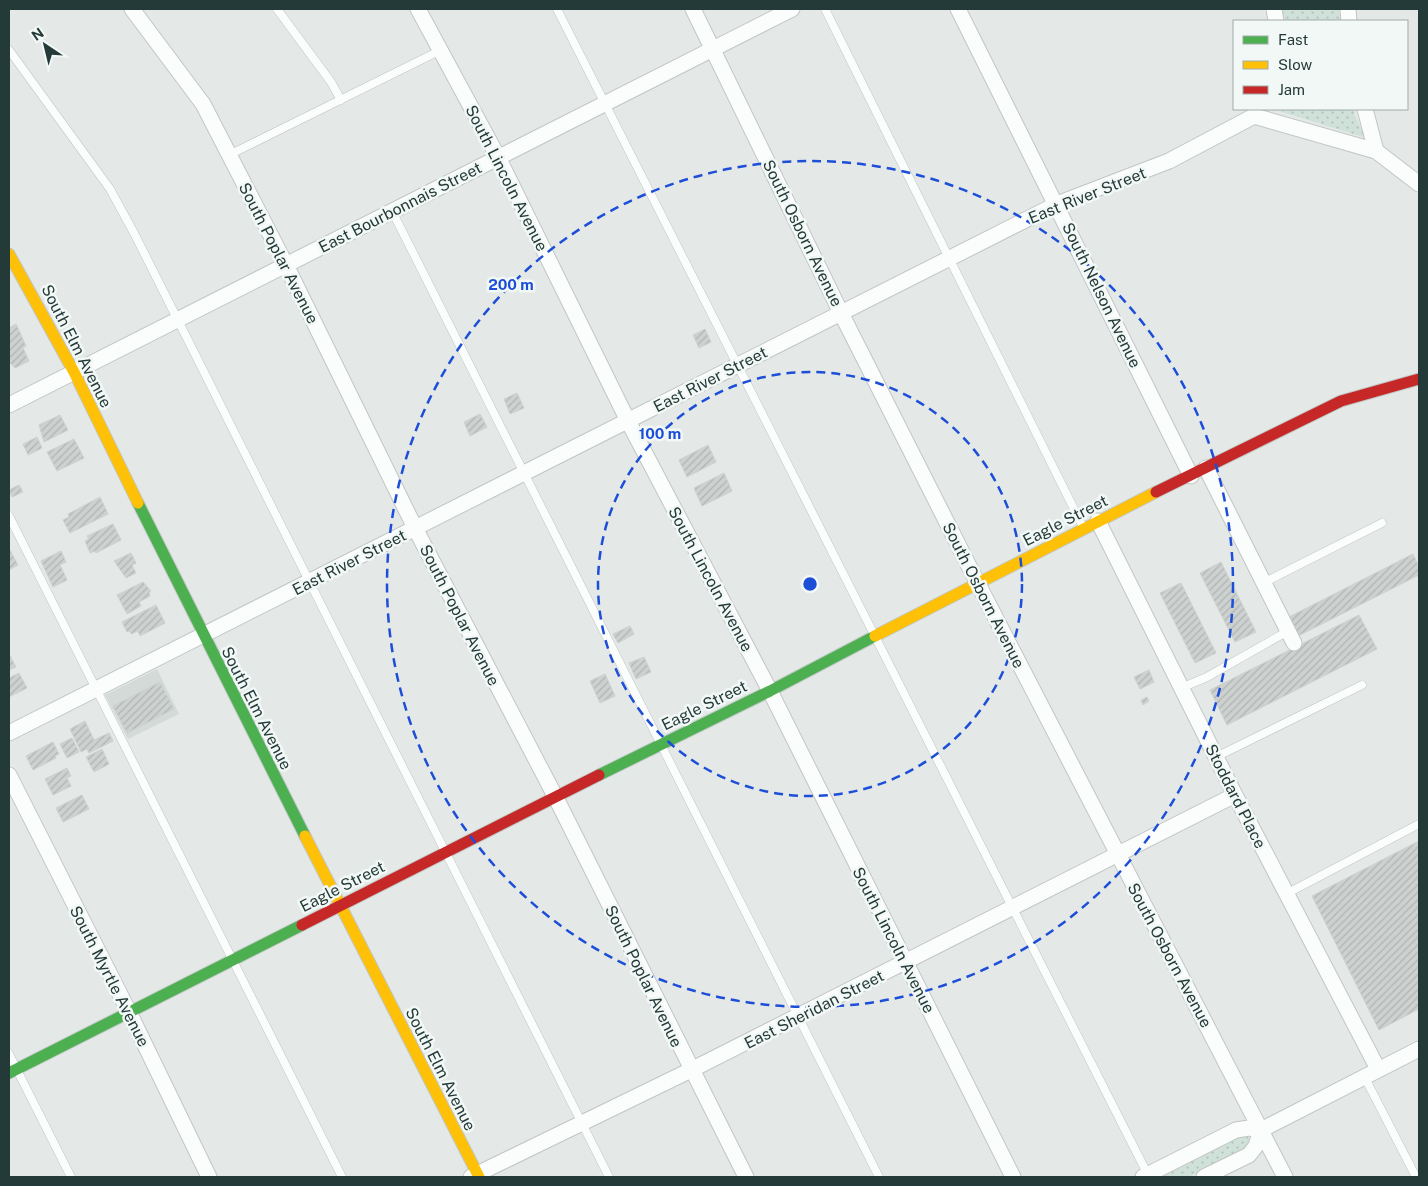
<svg xmlns="http://www.w3.org/2000/svg" width="1428" height="1186" font-family="'Public Sans',sans-serif">
	<style>
		.built { fill: #d3dad8 }
		.grass { fill: url(#grass-dots) }
		.building { fill: url(#building-hatch); stroke: #cdd2d1 }
		.lines { fill: none; stroke-linecap: round; stroke-linejoin: round }
		.lane-casing { stroke: #c1c6c5; stroke-width: 9 }
		.street-casing { stroke: #c1c6c5; stroke-width: 17 }
		.fast-casing { stroke: #c0c7c5; stroke-width: 13 }
		.slow-casing { stroke: #c0c7c5; stroke-width: 13 }
		.jam-casing { stroke: #c0c7c5; stroke-width: 13 }
		.lane { stroke: #fbfcfc; stroke-width: 8 }
		.street { stroke: #fbfcfc; stroke-width: 15 }
		.fast { stroke: #4caf50; stroke-width: 11 }
		.slow { stroke: #ffc107; stroke-width: 11 }
		.jam { stroke: #c62828; stroke-width: 11 }
		.ring { fill: none; stroke: #1d4ed8; stroke-width: 2.5; stroke-dasharray: 9 6 }
		.labels { text-anchor: middle; stroke-width: 5; stroke-linejoin: round; paint-order: stroke }
		.street-label { font-size: 16px; fill: #243a39; stroke: #f2f8f6 }
		.centre { fill: #1d4ed8; stroke: #f2f8f6; stroke-width: 2.5 }
		.ring-label { font-size: 15px; text-anchor: middle; font-weight: bold; fill: #1d4ed8; stroke: #f2f8f6; stroke-width: 5; stroke-linejoin: round; paint-order: stroke }
	</style>
	<defs>
		<pattern id="grass-dots" width="8" height="8" patternUnits="userSpaceOnUse" patternTransform="scale(1.25)"><rect width="8" height="8" fill="#cfe1d8"/><path d="M2 2h.1M6 6h.1" fill="none" stroke="#b2c2ba" stroke-width="1.8" stroke-linecap="round"/></pattern>
		<pattern id="building-hatch" width="6" height="6" patternUnits="userSpaceOnUse" patternTransform="scale(1.25)"><rect width="6" height="6" fill="#cdd2d1"/><path d="M-1 1l2-2M0 6l6-6M5 7l2-2" fill="none" stroke="#b0b5b4"/></pattern>
	</defs>
	<rect width="100%" height="100%" fill="#e4e9e8"/>
	<path class="built" d="M157,669L179,714L128,739L105,695Z"/>
	<path class="grass" d="M1282,9H1339L1340,21H1284Z
		M1273,109H1354L1355,116L1366,138Z
		M1243,1134H1246L1251,1142L1249,1147L1189,1177H1158Z"/>
	<path class="building" d="M16,324L26,346L23,348L29,361L15,368L9,362V328Z
		M705,329L711,342L699,348L693,335Z
		M517,393L524,408L510,414L504,399Z
		M480,414L487,427L470,436L464,422Z
		M60,415L68,430L44,442L39,425Z
		M37,437L42,448L28,455L23,444Z
		M74,439L84,458L57,471L47,452Z
		M708,445L716,462L687,477L679,460Z
		M724,473L732,491L702,506L694,488Z
		M19,485L23,492L12,497L9,490Z
		M100,497L108,514L70,533L63,520L69,517L68,514Z
		M113,524L121,540L96,553L95,551L90,553L85,541L89,539L87,536Z
		M10,550L18,565L9,570V551Z
		M61,551L66,562L60,565L67,580L53,587L41,561Z
		M131,553L136,563L132,565L136,573L126,578L114,561Z
		M1413,554L1419,567V575L1298,636L1289,617Z
		M1221,562L1256,632L1235,642L1200,573Z
		M143,582L151,591L149,592L150,596L139,602L141,606L127,614L117,595Z
		M1181,583L1216,653L1195,663L1160,593Z
		M156,605L165,623L140,636L138,631L131,634L130,631L127,632L122,622Z
		M1359,615L1377,649L1227,725L1210,690Z
		M630,626L634,634L618,643L613,634Z
		M9,654L16,667L9,670Z
		M644,657L651,672L636,679L629,663Z
		M1149,670L1154,682L1140,689L1134,677Z
		M19,673L27,688L9,697V678Z
		M605,674L615,696L600,703L590,681Z
		M160,682L174,709L127,733L113,706Z
		M1147,697L1149,701L1143,705L1141,700Z
		M85,721L94,740L109,733L113,741L89,753L87,749L81,752L70,729Z
		M72,738L79,752L67,758L60,744Z
		M53,742L59,754L55,756L56,758L33,770L26,756Z
		M102,749L109,764L94,772L86,757Z
		M67,768L71,776L67,778L71,786L53,795L45,779Z
		M82,795L89,809L63,822L56,808Z
		M1419,841V1009L1379,1030L1312,896Z"/>
	<g class="lines">
		<defs>
			<path id="lane" d="M277,9L331,82L341,100
				M557,9L1148,1175
				M825,9L1083,527
				M9,50L110,189L134,233L609,1177
				M229,155L441,50
				M392,211L879,1177
				M9,516L342,1177
				M1263,583L1382,523
				M1181,688L1207,677L1288,631
				M1216,757L1362,685
				M1286,894L1419,824
				M9,1054L71,1177
				M1364,1076L1416,1177"/>
			<path id="street" d="M132,9L203,104L286,265L415,528L555,796L746,1177
				M418,9L498,157L628,421L770,691L1013,1177
				M693,9L841,313L977,582L1285,1177
				M958,9L1191,476
				M1274,9L1276,21
				M1348,9L1349,21
				M1365,109L1376,151
				M9,405L792,9
				M1206,468L1294,643
				M1098,521L1235,795L1378,1069
				M9,733L1057,204L1169,161L1254,116L1376,151L1419,184
				M9,775L129,1012L209,1177
				M471,1177L691,1070L1235,795
				M1143,1177L1236,1130L1249,1128L1261,1130L1419,1049
				M1204,1177L1249,1155L1256,1146L1261,1130"/>
			<path id="fast" d="M138,503L305,836
				M599,775L770,691L875,636
				M9,1073L302,925"/>
			<path id="slow" d="M9,254L74,372L138,503
				M875,636L1156,492
				M305,836L479,1177"/>
			<path id="jam" d="M1156,492L1341,401L1419,379
				M302,925L599,775"/>
		</defs>
		<use href="#lane" class="lane-casing"/>
		<use href="#street" class="street-casing"/>
		<use href="#fast" class="fast-casing"/>
		<use href="#slow" class="slow-casing"/>
		<use href="#jam" class="jam-casing"/>
		<use href="#lane" class="lane"/>
		<use href="#street" class="street"/>
		<use href="#fast" class="fast"/>
		<use href="#slow" class="slow"/>
		<use href="#jam" class="jam"/>
	</g>
	<g class="ring">
		<circle cx="810" cy="584" r="212"/>
		<circle cx="810" cy="584" r="423"/>
	</g>
	<g class="labels">
		<g class="street-label">
			<text transform="translate(507 178) rotate(63)" y="6">South Lincoln Avenue</text>
			<text transform="translate(1087 195) rotate(-22)" y="6">East River Street</text>
			<text transform="translate(400 207) rotate(-27)" y="6">East Bourbonnais Street</text>
			<text transform="translate(803 233) rotate(64)" y="6">South Osborn Avenue</text>
			<text transform="translate(279 253) rotate(63)" y="6">South Poplar Avenue</text>
			<text transform="translate(1102 295) rotate(64)" y="6">South Nelson Avenue</text>
			<text transform="translate(77 346) rotate(63)" y="6">South Elm Avenue</text>
			<text transform="translate(710 379) rotate(-27)" y="6">East River Street</text>
			<text transform="translate(1065 520) rotate(-27)" y="6">Eagle Street</text>
			<text transform="translate(349 562) rotate(-27)" y="6">East River Street</text>
			<text transform="translate(711 579) rotate(62)" y="6">South Lincoln Avenue</text>
			<text transform="translate(984 595) rotate(63)" y="6">South Osborn Avenue</text>
			<text transform="translate(460 615) rotate(63)" y="6">South Poplar Avenue</text>
			<text transform="translate(704 705) rotate(-26)" y="6">Eagle Street</text>
			<text transform="translate(257 708) rotate(63)" y="6">South Elm Avenue</text>
			<text transform="translate(1236 796) rotate(63)" y="6">Stoddard Place</text>
			<text transform="translate(342 886) rotate(-27)" y="6">Eagle Street</text>
			<text transform="translate(894 940) rotate(63)" y="6">South Lincoln Avenue</text>
			<text transform="translate(1170 955) rotate(62)" y="6">South Osborn Avenue</text>
			<text transform="translate(110 976) rotate(63)" y="6">South Myrtle Avenue</text>
			<text transform="translate(644 976) rotate(64)" y="6">South Poplar Avenue</text>
			<text transform="translate(814 1009) rotate(-27)" y="6">East Sheridan Street</text>
			<text transform="translate(441 1069) rotate(63)" y="6">South Elm Avenue</text>
		</g>
	</g>
	<circle cx="810" cy="584" r="8" class="centre"/>
	<g class="ring-label">
		<text x="511" y="290">200 m</text>
		<text x="660" y="439">100 m</text>
	</g>
	<rect width="1428" height="1186" fill="none" stroke="#243a39" stroke-width="20"/>
	<rect x="1233" y="20" width="175" height="90" fill="#f2f8f6" stroke="#a0acaa"/>
	<rect x="1243" y="36" width="25" height="8" fill="#4caf50" stroke="#a0acaa"/>
	<text x="1278" y="45" font-size="15" fill="#243a39">Fast</text>
	<rect x="1243" y="61" width="25" height="8" fill="#ffc107" stroke="#a0acaa"/>
	<text x="1278" y="70" font-size="15" fill="#243a39">Slow</text>
	<rect x="1243" y="86" width="25" height="8" fill="#c62828" stroke="#a0acaa"/>
	<text x="1278" y="95" font-size="15" fill="#243a39">Jam</text>
	<g transform="translate(45 45) rotate(325)" stroke="#f2f8f6" stroke-width="4" paint-order="stroke">
	<path d="M0-4L9 19L0 12L-9 19Z" fill="#243a39"/>
	<text y="-8" font-size="14" font-weight="bold" text-anchor="middle" fill="#243a39">N</text>
	</g>
</svg>
